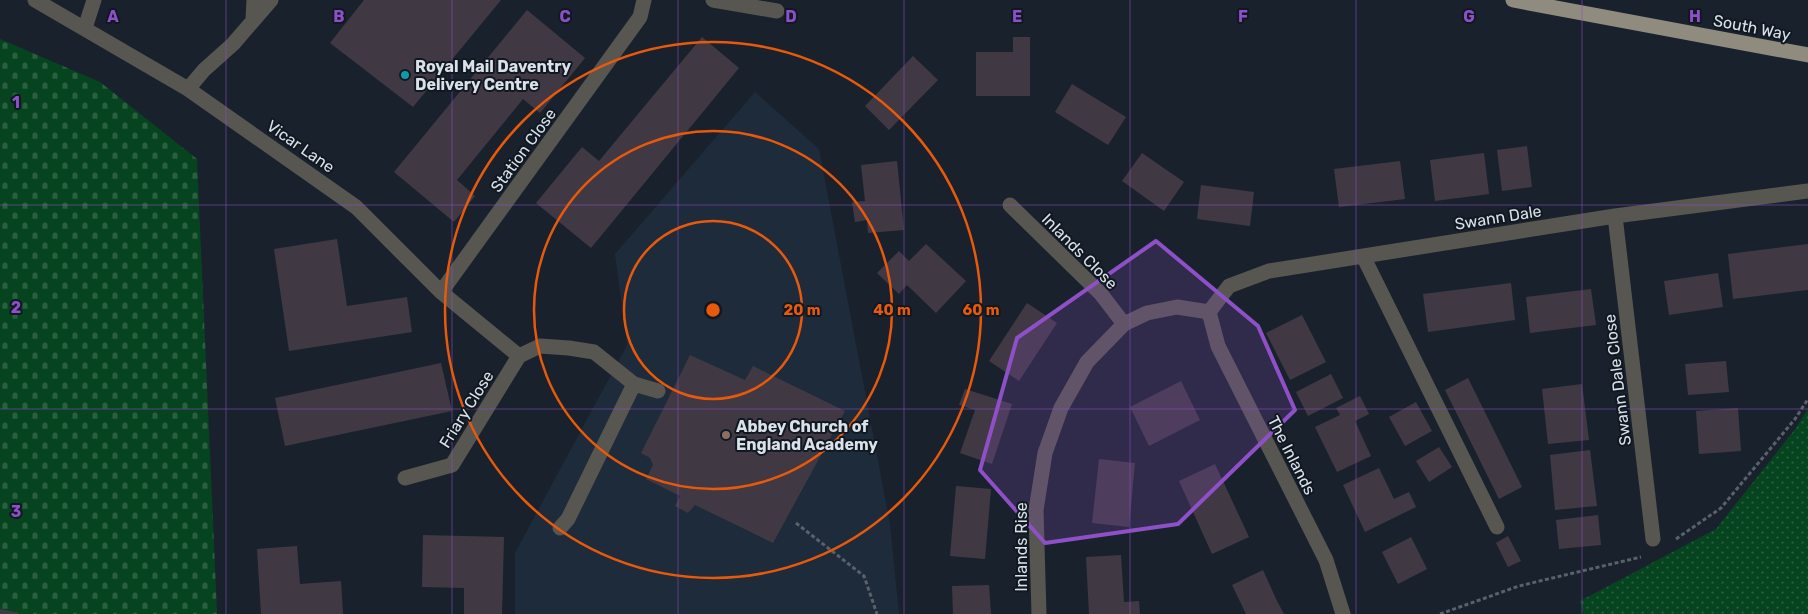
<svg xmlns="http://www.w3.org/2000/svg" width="1808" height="614" font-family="Rubik,sans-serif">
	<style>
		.built { fill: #1e2b3a }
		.cemetery { fill: url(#cemetery-stones) }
		.park { fill: url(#park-dots) }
		.building { fill: #403944 }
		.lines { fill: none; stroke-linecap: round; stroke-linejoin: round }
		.path { stroke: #59616a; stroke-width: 3; stroke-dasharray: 4 2.5; stroke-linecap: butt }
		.minor { stroke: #585650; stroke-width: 15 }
		.major { stroke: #8f8b7e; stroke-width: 15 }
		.marked { fill: #8e50c7; fill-opacity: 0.2; stroke: #8e50c7; stroke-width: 4; stroke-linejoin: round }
		.grid { fill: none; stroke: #8e50c7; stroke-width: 1; stroke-opacity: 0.55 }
		.ring { fill: none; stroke: #e8590c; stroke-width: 2.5 }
		.culture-dot { fill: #0f9aa8; stroke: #101822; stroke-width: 2 }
		.education-dot { fill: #8d6e63; stroke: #101822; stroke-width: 2 }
		.labels { text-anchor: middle; stroke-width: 4; stroke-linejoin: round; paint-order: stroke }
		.street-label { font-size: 16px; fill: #dbe1e8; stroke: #101822 }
		.poi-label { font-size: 16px; font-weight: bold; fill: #dbe1e8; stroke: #101822; text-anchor: start }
		.grid-label { font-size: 16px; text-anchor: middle; font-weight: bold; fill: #8e50c7; stroke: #101822; stroke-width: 4; stroke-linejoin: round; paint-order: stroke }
		.centre { fill: #e8590c; stroke: #101822; stroke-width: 2.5 }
		.ring-label { font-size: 15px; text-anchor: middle; font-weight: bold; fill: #e8590c; stroke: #101822; stroke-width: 4; stroke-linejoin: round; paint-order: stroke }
	</style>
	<defs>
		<pattern id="cemetery-stones" width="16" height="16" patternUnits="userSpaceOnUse" patternTransform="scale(1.25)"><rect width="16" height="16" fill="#06441f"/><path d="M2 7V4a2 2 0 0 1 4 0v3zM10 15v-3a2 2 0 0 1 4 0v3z" fill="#2a5f40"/></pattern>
		<pattern id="park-dots" width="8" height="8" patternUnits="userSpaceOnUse" patternTransform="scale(1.25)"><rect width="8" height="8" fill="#06441f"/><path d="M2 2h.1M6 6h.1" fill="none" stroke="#2a5f40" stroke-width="1.8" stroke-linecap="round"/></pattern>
	</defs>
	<rect width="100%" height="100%" fill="#19222c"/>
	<path class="built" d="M755,92L819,149L890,524L899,614H515V553L627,345L615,254Z"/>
	<path class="cemetery" d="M0,39L100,82L197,159L217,614H0Z"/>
	<path class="park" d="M1808,409V614H1584L1580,601L1716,529L1796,428Z"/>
	<path class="building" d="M364,0H501L413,107L330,43Z
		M527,10L585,58L540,113L523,99L457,180L475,196L454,222L394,172Z
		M702,37L739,68L591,248L536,203L582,147L599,161Z
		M1013,37H1030V96H976V52H1013Z
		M913,56L938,80L889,130L865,106Z
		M1072,84L1126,117L1108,145L1055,112Z
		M1527,146L1532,187L1502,191L1497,150Z
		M1142,153L1184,182L1164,211L1122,181Z
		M1484,153L1489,194L1435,201L1430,160Z
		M897,161L904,230L868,233L867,220L855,222L852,202L865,201L861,165Z
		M1400,161L1405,199L1339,207L1334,169Z
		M1201,185L1254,192L1250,226L1197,219Z
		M337,239L347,306L407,297L412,332L289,351L274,249Z
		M926,244L966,281L936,313L907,285L899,294L877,273L899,251L909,261Z
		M1808,244V290L1733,299L1728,254Z
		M1718,273L1723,307L1669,315L1664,281Z
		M1511,283L1515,320L1428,332L1423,294Z
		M1591,289L1596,325L1530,333L1526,297Z
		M1027,303L1057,323L1019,381L989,361Z
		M1302,315L1326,362L1290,380L1266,333Z
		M690,355L745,380L753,366L845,411L773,543L695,505L688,513L675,506L680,496L646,479L653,465L650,458L641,453Z
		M1726,361L1729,392L1688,395L1685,364Z
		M441,363L452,411L285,446L275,398Z
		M1331,374L1343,398L1308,416L1296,392Z
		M1468,378L1522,487L1499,499L1445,390Z
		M1181,381L1200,420L1149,446L1130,407Z
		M1582,384L1589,440L1548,444L1542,389Z
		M965,389L1012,404L992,464L960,453L975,410L959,405Z
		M1360,396L1369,414L1355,421L1371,456L1337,472L1315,427L1340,415L1336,408Z
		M1416,402L1432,431L1405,446L1389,417Z
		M1738,408L1741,451L1699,454L1696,411Z
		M1439,447L1452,467L1429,482L1416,461Z
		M1590,450L1597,506L1555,510L1550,455Z
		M1099,459L1135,463L1129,527L1092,523Z
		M1215,464L1249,537L1212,554L1179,481Z
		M1379,468L1394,499L1409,492L1416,507L1365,532L1343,485Z
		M956,486L991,489L985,559L950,556Z
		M1598,515L1601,545L1559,549L1556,520Z
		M423,535L504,537L502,614H464V588L422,587Z
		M1508,536L1521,561L1508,567L1496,543Z
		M1411,537L1427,569L1398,584L1382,552Z
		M297,546L300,584L341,581L343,614H261L257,549Z
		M1121,555L1124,602L1139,601L1140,614H1089L1086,557Z
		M1263,570L1277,601L1284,614H1246L1232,585Z
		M989,585L991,614H953L952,586Z
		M0,609L19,613V614H0Z"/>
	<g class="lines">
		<path class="path" d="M796,523L864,576L877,614
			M1676,539L1721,508L1795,419L1808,399
			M1440,614L1519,586L1641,557"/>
		<path class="minor" d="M35,0L188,89L356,207L441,292L519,356
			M713,0L777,11
			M253,20L254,0
			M85,28L94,0
			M188,89L204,70L233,44L271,0
			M1010,205L1101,294L1124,324
			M1615,216L1653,539
			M1363,256L1497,527
			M441,292L640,17L644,0
			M1209,312L1229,286L1269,271L1615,216L1808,191
			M1209,312L1218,346L1326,560L1343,614
			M519,356L540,346L569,348L594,352L634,384L658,391
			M405,478L452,465L519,356
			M560,528L568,519L634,384
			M1039,614L1036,510L1045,453L1061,408L1087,362L1124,324L1147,313L1177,307L1209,312"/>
		<path class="major" d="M1513,0L1808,55"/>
	</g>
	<path class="marked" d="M1156,241L1258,326L1295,410L1178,524L1045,543L980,470L1017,338Z"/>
	<path class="grid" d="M226,0V614M452,0V614M678,0V614M904,0V614M1130,0V614M1356,0V614M1582,0V614M0,205H1808M0,409H1808"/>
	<g class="ring">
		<circle cx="713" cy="310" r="89"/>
		<circle cx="713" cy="310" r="179"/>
		<circle cx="713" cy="310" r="268"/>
	</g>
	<circle class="culture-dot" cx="405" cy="75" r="5"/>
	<circle class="education-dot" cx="726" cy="435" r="5"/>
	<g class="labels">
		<g class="street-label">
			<text transform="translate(1752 27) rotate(11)" y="6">South Way</text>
			<text transform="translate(301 146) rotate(35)" y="6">Vicar Lane</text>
			<text transform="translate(523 150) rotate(-54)" y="6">Station Close</text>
			<text transform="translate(1498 217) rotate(-9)" y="6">Swann Dale</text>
			<text transform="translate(1080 251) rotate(45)" y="6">Inlands Close</text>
			<text transform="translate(1617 380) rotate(-97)" y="6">Swann Dale Close</text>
			<text transform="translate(466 409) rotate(-58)" y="6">Friary Close</text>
			<text transform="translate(1292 455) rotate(63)" y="6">The Inlands</text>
			<text transform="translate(1021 547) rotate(-90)" y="6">Inlands Rise</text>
		</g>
		<g class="poi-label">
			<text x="415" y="72">Royal Mail Daventry<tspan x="415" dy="18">Delivery Centre</tspan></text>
			<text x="736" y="432">Abbey Church of<tspan x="736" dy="18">England Academy</tspan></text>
		</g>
	</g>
	<g class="grid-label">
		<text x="113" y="22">A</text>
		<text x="339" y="22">B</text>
		<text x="565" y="22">C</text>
		<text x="791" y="22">D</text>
		<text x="1017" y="22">E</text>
		<text x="1243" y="22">F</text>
		<text x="1469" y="22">G</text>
		<text x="1695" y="22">H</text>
		<text x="16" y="108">1</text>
		<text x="16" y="313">2</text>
		<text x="16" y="517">3</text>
	</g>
	<circle cx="713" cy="310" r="8" class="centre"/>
	<g class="ring-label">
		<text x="802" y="315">20 m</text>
		<text x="892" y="315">40 m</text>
		<text x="981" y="315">60 m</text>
	</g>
</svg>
